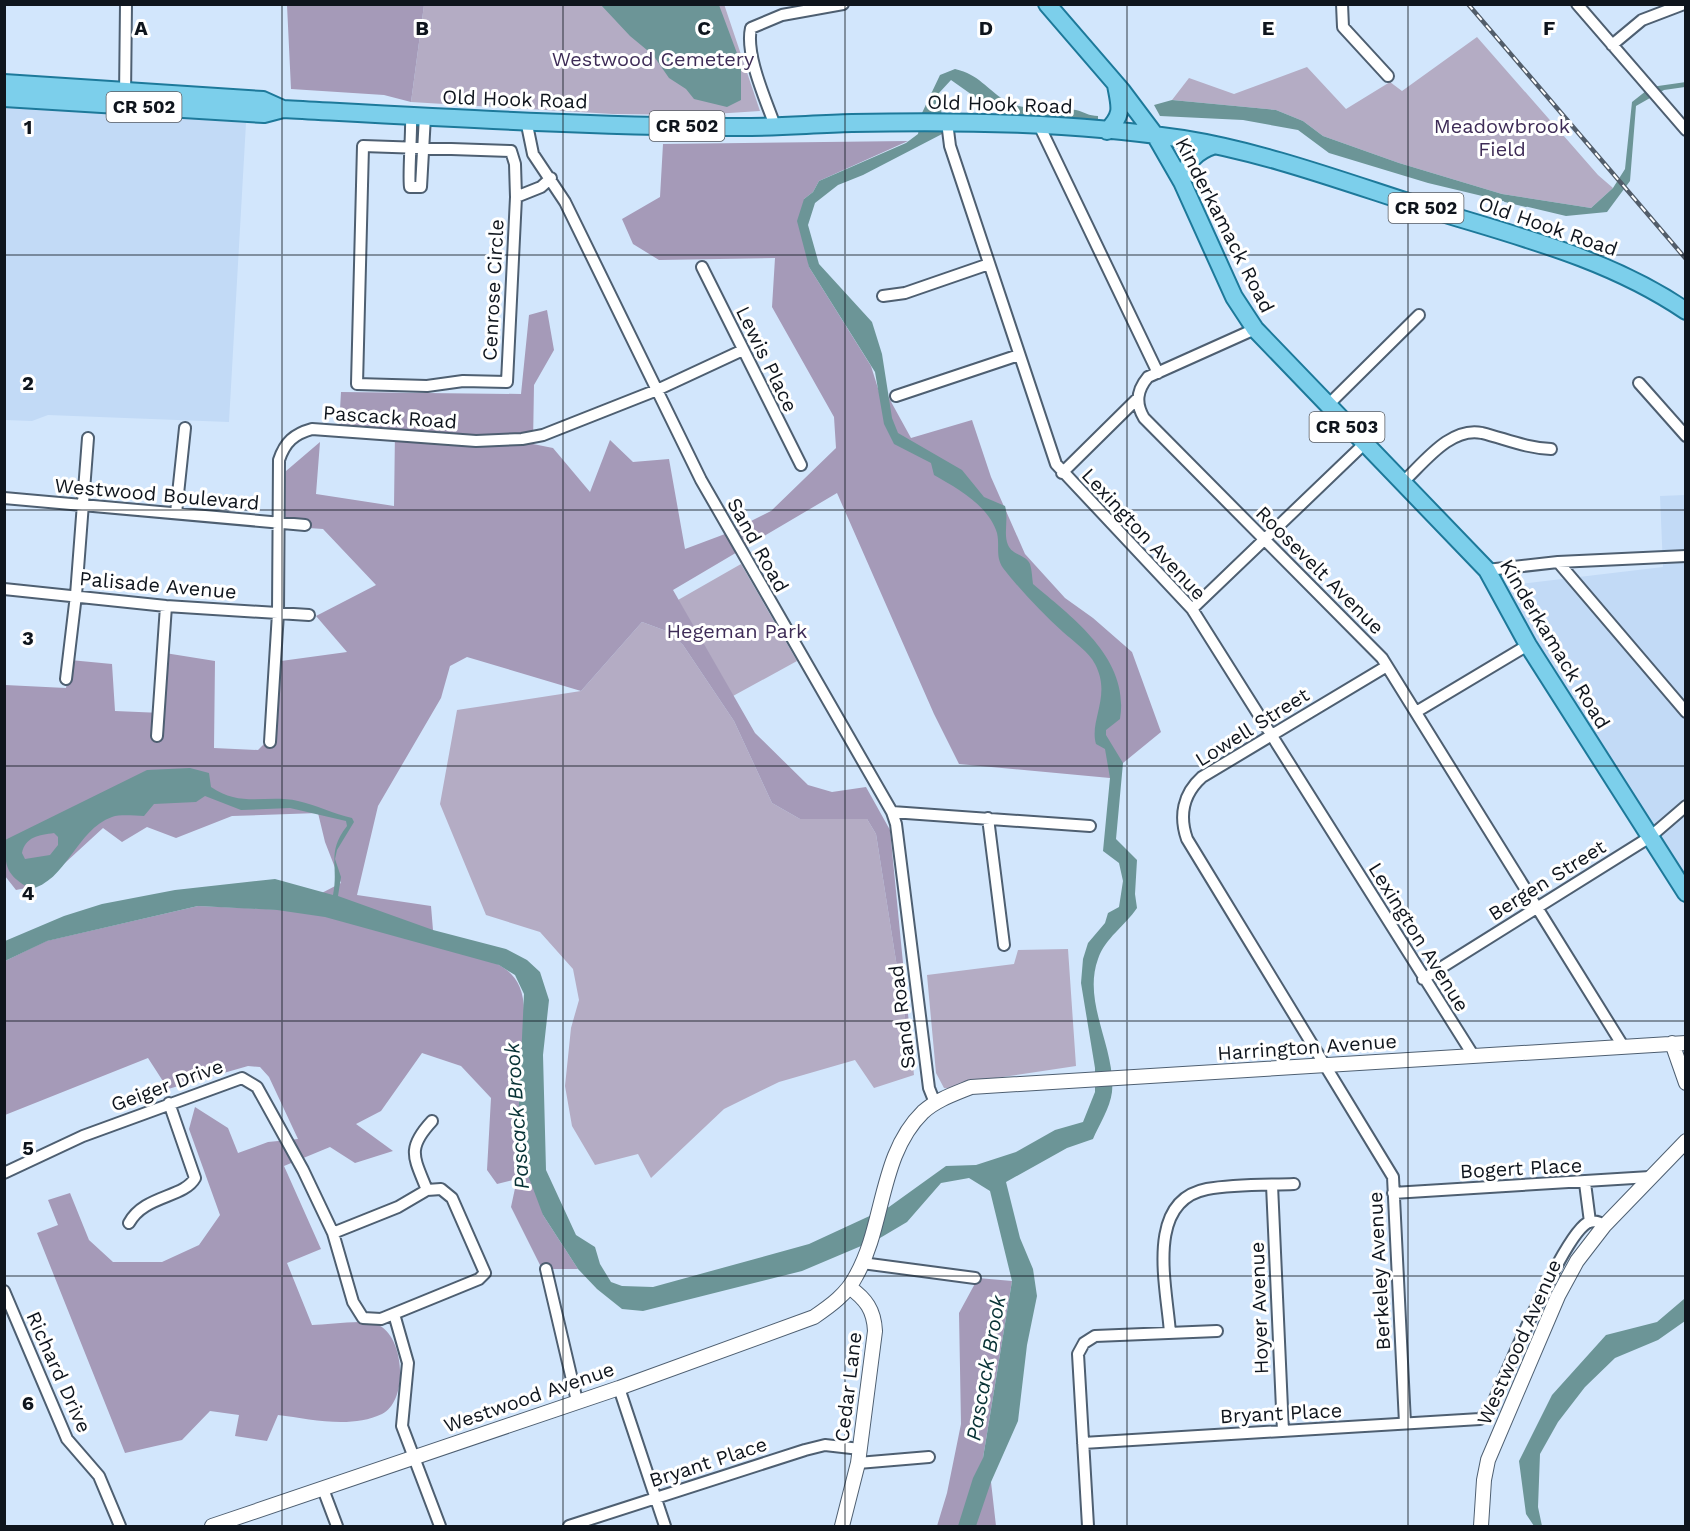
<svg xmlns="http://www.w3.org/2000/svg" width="1690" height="1531" font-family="'Work Sans',sans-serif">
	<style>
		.built { fill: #c2daf6 }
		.green { fill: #b4acc4 }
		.forest { fill: #a59ab8 }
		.water { fill: #6c9597; fill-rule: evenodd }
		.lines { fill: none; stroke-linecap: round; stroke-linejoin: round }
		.stream { stroke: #6c9597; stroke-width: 2 }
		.street-casing { stroke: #4e5f71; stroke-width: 14 }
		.secondary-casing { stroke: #4e5f71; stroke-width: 16 }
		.primary-casing { stroke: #1d799a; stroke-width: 20 }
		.street { stroke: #fff; stroke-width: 10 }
		.secondary { stroke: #fff; stroke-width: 14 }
		.primary { stroke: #7ccfeb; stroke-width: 16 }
		.rail-casing { stroke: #525d6a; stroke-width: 4.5 }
		.rail { stroke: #fff; stroke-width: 2; stroke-dasharray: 7; stroke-linecap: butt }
		.grid { fill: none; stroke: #0f151d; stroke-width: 1.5; stroke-opacity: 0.55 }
		.labels { text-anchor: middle; stroke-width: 6; stroke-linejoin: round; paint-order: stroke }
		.shield { fill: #fff; stroke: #575b61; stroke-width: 1.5 }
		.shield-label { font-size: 18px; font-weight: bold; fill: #0f151d }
		.park-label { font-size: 20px; fill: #3e2c57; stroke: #fff }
		.street-label { font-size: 20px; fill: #0f151d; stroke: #fff }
		.water-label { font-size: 21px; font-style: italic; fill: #083336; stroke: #fff }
		.grid-label { font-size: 20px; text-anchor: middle; font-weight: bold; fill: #0f151d; stroke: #fff; stroke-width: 6; stroke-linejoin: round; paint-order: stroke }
	</style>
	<rect width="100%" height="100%" fill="#d2e6fc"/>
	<path class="built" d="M5,105L246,123L229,422L48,415L32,421L5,420Z
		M1685,495V891L1495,587L1663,567L1660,496Z"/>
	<path class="green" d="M724,4L760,111L698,115L613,114L411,102L424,5Z
		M1477,37L1598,175L1613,188L1591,208L1502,194L1399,163L1323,136L1303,121L1276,110L1172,100L1189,78L1234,94L1307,67L1346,109L1390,82L1402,91Z
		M741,564L797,661L733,696L678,600Z
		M642,622L669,632L683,645L734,721L772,803L800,819H867L876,834L914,1075L874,1088L855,1060L779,1082L724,1109L651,1178L638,1154L595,1165L572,1126L565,1086L571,1028L579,1000L573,969L540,932L486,915L440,804L457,710L581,691Z
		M1068,949L1076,1066L962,1083L951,1089L944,1088L936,1073L927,975L1014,964L1018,950Z"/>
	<path class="forest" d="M287,5H424L411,102L384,95L291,89Z
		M908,141L819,181L813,192L804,199L809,267L871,366L881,398L884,389L911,438L972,420L991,477L1025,554L1065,598L1093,618L1132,652L1161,732L1123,763L1110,778L959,764L934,714L837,493L673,590L755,733L808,785L832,792L866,787L890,830L914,1075L876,834L867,819H800L772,803L734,721L683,645L669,632L642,622L581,691L467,657L450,666L441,698L378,806L357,895L431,906L433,930L443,948C487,959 526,962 524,1016L543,1215L578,1269H542L511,1207L517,1179L497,1184L487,1170L491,1098L461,1066L422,1053L381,1111L356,1124L393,1151L355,1163L330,1147L284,1166L321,1249L287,1263L312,1325C328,1325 362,1319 376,1324C405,1334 409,1401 382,1414C350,1429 311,1419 278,1415L267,1441L235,1436L239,1415L210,1411L182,1440L125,1453L37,1233L58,1225L48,1200L70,1193L89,1240L113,1262H162L199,1245L220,1215L189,1129L195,1107L228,1128L238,1153L268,1142L298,1139L269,1077L260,1067L248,1066L168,1089L148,1058L5,1115V961L46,941L198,906L289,910L341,883L325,842L318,813L232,816L176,838L147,827L122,842L103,828L41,885L16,890L5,876V685L66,688L70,660L112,664L115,711L162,713L165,653L215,661L214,748L258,750L276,732L281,661L347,652L316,616L376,585L323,529L280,526L286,471L320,442L316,494L394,506L395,431L339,427L341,392L521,394L529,315L547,310L554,350L534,385L533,444L553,448L590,492L610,440L633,462L669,459L685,549L725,534L771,511L836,448L834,417L772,307L775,258L659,260L633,244L622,219L660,197L663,144Z
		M978,1278L1012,1281L983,1458L991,1482L996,1526H937L947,1493L961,1424L959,1313Z"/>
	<path class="water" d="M601,5H719L741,64V100L727,107L694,99L686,89L669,78L653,55L630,36Z
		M955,69C980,75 985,88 1006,101C1028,113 1053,106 1076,110C1084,112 1089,116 1098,116V125L1015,118L992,109L951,80L939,93L944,133L863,175L838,185L815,203L808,225L819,264L872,322L882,354L892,418L898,433L962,470L984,497L1005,506C1009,519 1003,533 1008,545C1013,556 1025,554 1030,564C1032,570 1032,578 1033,584C1073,618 1130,659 1120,719L1106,730V735L1123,763L1116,839L1137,860L1135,894L1137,908C1125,926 1105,938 1098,959C1082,1003 1116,1048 1112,1092C1110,1108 1099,1125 1093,1139L1067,1148L1006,1182L1020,1238L1033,1269L1037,1296L1027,1345L1018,1421L991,1482L976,1526H958L973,1478L983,1458L1012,1281L990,1191L969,1178L941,1183L907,1222L880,1238L802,1271L643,1311L622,1309L597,1289L578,1269L543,1215L517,1146L524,994L515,975L499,965L325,917L277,910L198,906L47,941L5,961V941L64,916L102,904L175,890L275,879L333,895C339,865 326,853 347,826L346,821L290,808L241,810L205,796L196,802L154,804L144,816C135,816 121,814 112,817C76,830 66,882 30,889C6,874 5,868 5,840L147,770L190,768L209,773L211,787C241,808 267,794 298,801C316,805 334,814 352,818L354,822L337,850L335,859L341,877L338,896L433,930L506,949L527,960L540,972L549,1000L543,1055L546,1170L576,1235L595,1247L600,1264L611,1282L622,1286L653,1287L809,1244L889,1207L946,1166L976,1165L1016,1152L1055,1130L1083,1122L1095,1092V1068L1081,983L1083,959L1088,943L1105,923L1108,913L1119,907L1123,881L1119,863L1103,851L1110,778L1105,749L1096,744C1089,720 1112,696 1095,664C1089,652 1073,641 1063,632C1042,613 1021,591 1003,568C995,556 1000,546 997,533C989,506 957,488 934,475L931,463L894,444L884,424L875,372L809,267L797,221L804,199L813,192L819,181L906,143L918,134L922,113L940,75ZM54,833L58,837V845L50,855L25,859L22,853C25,837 39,835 54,833Z
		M1686,82L1685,87L1664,90L1636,106L1630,181L1607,212L1566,216L1428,183L1329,153L1298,130L1243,120L1160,116L1154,105L1172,100L1276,110L1303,121L1323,136L1399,163L1502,194L1591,208L1613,188L1625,169L1632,102L1651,87Z
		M1685,1294V1321L1658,1340L1615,1358L1585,1387L1558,1422L1540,1454L1538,1507L1542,1526H1534L1526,1514L1519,1461L1552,1395L1606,1335L1657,1322L1684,1299Z"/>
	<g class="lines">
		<path class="stream" d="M1505,201L1526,206"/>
		<defs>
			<path id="street" d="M1342,4L1343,27L1388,76
				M1577,4L1686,130
				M1612,45L1642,20L1684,4
				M125,97L126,4
				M411,116C412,128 408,181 410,187H421L425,116
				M526,120L533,154L565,202L701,480L892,812L896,824L929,1088L935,1103
				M947,122L950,146L1056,464L1192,609L1473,1055
				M1039,125L1158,373
				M775,126C766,100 745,55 751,28L782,15L843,4
				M363,146L511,151L515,164L516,197L507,382L463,381L427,386L357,384Z
				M516,197L541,187L551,178
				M702,267L801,465
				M883,296L905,293L989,264
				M1255,329L1148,377C1137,390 1135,403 1144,418L1382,658L1623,1046
				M1639,383L1686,436
				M896,396L1019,355
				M1327,406L1419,315
				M1062,473L1138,398
				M1402,483C1423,464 1450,426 1482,433C1506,439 1526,448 1551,449
				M4,498L305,525
				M176,513L185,428
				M1558,562L1686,712
				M1487,570L1558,562L1686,556
				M4,589L166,606L309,615
				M1192,609L1364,444
				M1387,666L1202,777C1183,794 1179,816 1187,839L1393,1177L1405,1423
				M66,679L76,595L88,438
				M1416,712L1528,645
				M157,736L166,606
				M270,742L278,613L279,460C285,442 294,434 312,429L476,441L522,439L543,435L657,390L743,350
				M892,812L1090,826
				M988,818L1004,945
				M1423,979L1650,837L1686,806
				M4,1173L83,1136L242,1078L257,1087L303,1170L333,1233L353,1302L363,1318L381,1319L479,1279L485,1273L452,1198L441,1189L427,1190L398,1207L333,1233
				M1585,1183L1590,1222
				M1272,1185L1283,1431
				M427,1190C414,1157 406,1149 432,1121
				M1393,1193L1650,1177
				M129,1223C144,1195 184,1198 195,1178L169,1103
				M862,1263L975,1278
				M546,1269L577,1401
				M4,1291L67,1439L99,1476L120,1526
				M394,1314L408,1363L402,1426L440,1526
				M1170,1333C1167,1288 1144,1201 1207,1189C1235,1184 1266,1185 1294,1184
				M619,1388L665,1526
				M1083,1443L1480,1419L1490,1410C1505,1376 1562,1238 1587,1223C1594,1220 1599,1221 1604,1226
				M858,1463L929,1457
				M323,1489L337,1526
				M569,1526L805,1450L825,1445L860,1449
				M1088,1526L1078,1354L1084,1343L1095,1336L1217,1331"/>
			<path id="secondary" d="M1672,1043L1686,1083
				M212,1526L619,1388L814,1317C830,1306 847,1294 856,1276C885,1225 879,1155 923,1112C936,1100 954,1094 971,1087L1686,1043
				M842,1526L858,1463L875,1331C874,1310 866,1299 849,1287
				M1481,1526L1484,1480L1488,1460L1558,1296L1577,1261L1604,1226L1686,1141"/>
			<path id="primary" d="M1047,4L1122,91L1155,135L1182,182L1234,297L1255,329L1487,570L1528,645L1686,893
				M4,83L263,100L283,109
				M4,98L264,114L283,109C431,117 580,126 729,127C770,128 811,124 852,123C961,121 1074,122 1183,139C1270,153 1355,186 1439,212C1524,238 1611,260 1686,311
				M1107,131C1124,114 1120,107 1116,85
				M1182,182C1187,162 1194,152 1215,145"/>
		</defs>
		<use href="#street" class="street-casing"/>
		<use href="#secondary" class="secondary-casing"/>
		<use href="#primary" class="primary-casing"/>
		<use href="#street" class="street"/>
		<use href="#secondary" class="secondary"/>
		<use href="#primary" class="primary"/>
		<defs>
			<path id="rail" d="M1468,4L1686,259"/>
		</defs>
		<use href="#rail" class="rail-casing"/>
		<use href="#rail" class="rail"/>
	</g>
	<path class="grid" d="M282,4V1526M563,4V1526M845,4V1526M1127,4V1526M1408,4V1526M4,255H1686M4,510H1686M4,766H1686M4,1021H1686M4,1276H1686"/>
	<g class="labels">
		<g class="shield">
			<rect x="106.5" y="92" width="75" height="30" rx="4.5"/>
			<rect x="649.5" y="111" width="75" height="30" rx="4.5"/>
			<rect x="1388.5" y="193" width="75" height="30" rx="4.5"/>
			<rect x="1309.5" y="412" width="75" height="30" rx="4.5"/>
		</g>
		<g class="shield-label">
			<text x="144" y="113">CR 502</text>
			<text x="687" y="132">CR 502</text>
			<text x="1426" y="214">CR 502</text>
			<text x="1347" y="433">CR 503</text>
		</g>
		<g class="park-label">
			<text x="653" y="66">Westwood Cemetery</text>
			<text x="1502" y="133">Meadowbrook<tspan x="1502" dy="23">Field</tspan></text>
			<text x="737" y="638">Hegeman Park</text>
		</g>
		<g class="street-label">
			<text transform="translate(515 99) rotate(2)" y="7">Old Hook Road</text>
			<text transform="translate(1000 104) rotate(2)" y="7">Old Hook Road</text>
			<text transform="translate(1225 225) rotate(63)" y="7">Kinderkamack Road</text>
			<text transform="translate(1548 226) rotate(19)" y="7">Old Hook Road</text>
			<text transform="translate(493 290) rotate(-87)" y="7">Cenrose Circle</text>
			<text transform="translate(767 359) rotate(64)" y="7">Lewis Place</text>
			<text transform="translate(390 417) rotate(4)" y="7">Pascack Road</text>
			<text transform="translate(157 494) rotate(5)" y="7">Westwood Boulevard</text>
			<text transform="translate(1144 534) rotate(47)" y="7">Lexington Avenue</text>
			<text transform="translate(758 545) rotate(61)" y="7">Sand Road</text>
			<text transform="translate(1320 570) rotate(45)" y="7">Roosevelt Avenue</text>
			<text transform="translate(158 585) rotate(5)" y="7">Palisade Avenue</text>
			<text transform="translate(1555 644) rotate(59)" y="7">Kinderkamack Road</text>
			<text transform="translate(1252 727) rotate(-32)" y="7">Lowell Street</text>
			<text transform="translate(1547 880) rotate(-32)" y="7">Bergen Street</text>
			<text transform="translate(1419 937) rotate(58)" y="7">Lexington Avenue</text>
			<text transform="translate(902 1017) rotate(-97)" y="7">Sand Road</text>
			<text transform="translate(1307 1047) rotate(-4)" y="7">Harrington Avenue</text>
			<text transform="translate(167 1085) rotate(-20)" y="7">Geiger Drive</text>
			<text transform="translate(1521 1168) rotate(-3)" y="7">Bogert Place</text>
			<text transform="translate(1379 1271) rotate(-93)" y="7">Berkeley Avenue</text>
			<text transform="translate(1259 1308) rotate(-92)" y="7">Hoyer Avenue</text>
			<text transform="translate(1519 1342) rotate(-66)" y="7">Westwood Avenue</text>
			<text transform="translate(59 1372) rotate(66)" y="7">Richard Drive</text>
			<text transform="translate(848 1387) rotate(-83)" y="7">Cedar Lane</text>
			<text transform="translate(529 1397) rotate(-19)" y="7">Westwood Avenue</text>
			<text transform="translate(1281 1413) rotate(-3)" y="7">Bryant Place</text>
			<text transform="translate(708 1462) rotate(-18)" y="7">Bryant Place</text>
		</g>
		<g class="water-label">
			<text transform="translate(517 1116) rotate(-94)" y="7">Pascack Brook</text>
			<text transform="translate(986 1368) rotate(-80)" y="7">Pascack Brook</text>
		</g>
	</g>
	<g class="grid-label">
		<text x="141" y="35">A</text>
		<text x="422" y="35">B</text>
		<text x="704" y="35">C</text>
		<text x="986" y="35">D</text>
		<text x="1268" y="35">E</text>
		<text x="1549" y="35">F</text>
		<text x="28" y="134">1</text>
		<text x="28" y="390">2</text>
		<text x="28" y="645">3</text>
		<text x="28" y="900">4</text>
		<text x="28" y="1155">5</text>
		<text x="28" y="1410">6</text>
	</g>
	<rect width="1690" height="1531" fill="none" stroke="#0f151d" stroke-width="12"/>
</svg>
